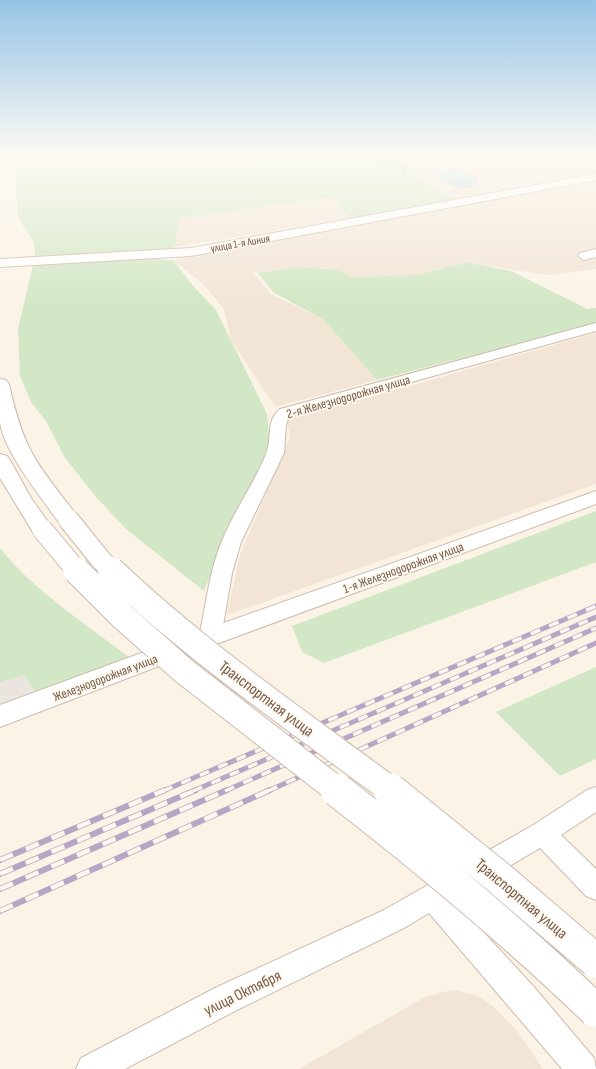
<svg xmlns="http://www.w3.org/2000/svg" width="596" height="1069" font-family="'Sofia Sans Condensed',sans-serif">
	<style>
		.residential { fill: #f2e5d5 }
		.industrial { fill: #ebe5e0 }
		.green { fill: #d2e7c5 }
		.water { fill: #bcdde3; stroke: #a2cbd4 }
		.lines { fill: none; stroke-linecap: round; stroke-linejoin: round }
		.stream { stroke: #a2cbd4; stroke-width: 3 }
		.minor-casing { stroke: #ccbbad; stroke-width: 2 }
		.tertiary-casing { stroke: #ccbbad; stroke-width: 2 }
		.minor { fill: #fff; fill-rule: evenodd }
		.tertiary { fill: #fff; fill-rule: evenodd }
		.rail-far1-casing { stroke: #b6a5c4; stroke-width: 5 }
		.rail-casing { stroke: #b6a5c4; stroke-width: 6 }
		.rail-far1 { stroke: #fef7ec; stroke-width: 3.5; stroke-dasharray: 10; stroke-linecap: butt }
		.rail { stroke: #fef7ec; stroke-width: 4.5; stroke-dasharray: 14; stroke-linecap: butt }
		.tertiary-bridge-far2-casing { stroke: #ccbbad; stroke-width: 22; stroke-linecap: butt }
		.tertiary-bridge-far1-casing { stroke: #ccbbad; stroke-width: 28; stroke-linecap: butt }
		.tertiary-bridge-casing { stroke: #ccbbad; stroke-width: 35; stroke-linecap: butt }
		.tertiary-bridge-far2 { stroke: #fff; stroke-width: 20 }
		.tertiary-bridge-far1 { stroke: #fff; stroke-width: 26 }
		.tertiary-bridge { stroke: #fff; stroke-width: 33 }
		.labels { text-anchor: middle; stroke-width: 3.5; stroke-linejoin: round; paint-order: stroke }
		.far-street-label { font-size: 11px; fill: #725b4c; stroke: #fef7ec }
		.street-label { font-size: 13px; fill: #725b4c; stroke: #fef7ec }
		.near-street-label { font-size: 16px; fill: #725b4c; stroke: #fef7ec }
	</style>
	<rect width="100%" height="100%" fill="#fbf3e6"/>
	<path class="residential" d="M494,154H585L596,157V173L455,199L425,183L412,173L472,161Z
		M596,180V269L547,275L467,262L418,275L351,277L340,270L298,267L253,273L272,295L323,319L377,380L275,407L231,340L224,309L202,283L173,260Z
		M333,197L350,218L175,247L180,218Z
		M596,333V484L227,615L240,555L290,436L287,421L294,416L381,394Z
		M452,990L476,995L493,1006L518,1032L543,1069H299L425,997Z"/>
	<path class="industrial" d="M23,675L36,692L0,706V682Z"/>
	<path class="green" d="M11,154H383L388,156L393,154H494L472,161L413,173L425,183L455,199L350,218L333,197L180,218L175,247L161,250L35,256L34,242L18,218L14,163Z
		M152,259L173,260L194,287L216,310L267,414L270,444L223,544L204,591L126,529L97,498L65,458L46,421L31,402L20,376L18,329L33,265Z
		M467,262L511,271L587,309L596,308V323L377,380L323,319L274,293L258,273L298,267L340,270L351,277L418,275Z
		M596,511V562L324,663L302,652L292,626Z
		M0,548C35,592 86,624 130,658L36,692L23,675L0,682Z
		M596,667V759L560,776L496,712Z"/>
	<path class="water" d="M458,168L476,178V184L463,188L441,181L438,178L440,172Z"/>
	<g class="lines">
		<path class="stream" d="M374,154L380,159L403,164L406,175"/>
		<defs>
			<path id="minor" d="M586,154H596V158L588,156Z
				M596,174V180L191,256L0,267V259L191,248Z
				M596,249V257L584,260L578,256L580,253Z
				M596,323V331L292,415L288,419L286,425L284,453L241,542L232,573L221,637L218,642L210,645L202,642L199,637C206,606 209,571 222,541C234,511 254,484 266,454C273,437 265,422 280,409Z
				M596,787V812L561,835L596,869V900L586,896L540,848L453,899L534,987L594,1058L596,1069H562L429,913L404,928L237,1010L125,1069H76L81,1058L215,988L384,910L535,824L587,790Z"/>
			<path id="tertiary" d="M0,379L6,380L9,384C14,407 20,430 31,451C44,476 63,496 79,519L76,524L68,526L60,524C42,498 4,453 0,422C0,408 0,393 0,379Z
				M0,454L7,456L10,460L31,498L53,529L50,534L42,536L34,534L0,478Z
				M596,491V504L219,643L0,727V705L201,631Z"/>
		</defs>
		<use href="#minor" class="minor-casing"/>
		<use href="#tertiary" class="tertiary-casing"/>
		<use href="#minor" class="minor"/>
		<use href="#tertiary" class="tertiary"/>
		<defs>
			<path id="rail-far1" d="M163,791L596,606
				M193,791L596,617
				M225,791L596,628
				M268,791L596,643"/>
			<path id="rail" d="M0,860L165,790
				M0,874L196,790
				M0,889L227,790
				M0,911L270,790"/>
		</defs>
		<use href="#rail-far1" class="rail-far1-casing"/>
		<use href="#rail" class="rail-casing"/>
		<use href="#rail-far1" class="rail-far1"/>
		<use href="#rail" class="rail"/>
		<defs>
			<path id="tertiary-bridge-far2" d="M68,519L101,560L112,571
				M42,529L77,571"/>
			<path id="tertiary-bridge-far1" d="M76,570L123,617L184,671L338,791
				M111,570C197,652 296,720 392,791"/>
			<path id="tertiary-bridge" d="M337,790C426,859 514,932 596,1011
				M390,790L499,878L596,961"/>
		</defs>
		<use href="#tertiary-bridge-far2" class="tertiary-bridge-far2-casing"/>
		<use href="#tertiary-bridge-far1" class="tertiary-bridge-far1-casing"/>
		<use href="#tertiary-bridge" class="tertiary-bridge-casing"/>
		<use href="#tertiary-bridge-far2" class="tertiary-bridge-far2"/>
		<use href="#tertiary-bridge-far1" class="tertiary-bridge-far1"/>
		<use href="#tertiary-bridge" class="tertiary-bridge"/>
	</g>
	<linearGradient id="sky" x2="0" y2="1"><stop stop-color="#96c4e6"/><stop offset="0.51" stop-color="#fdfaf4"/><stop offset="1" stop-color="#fdfaf4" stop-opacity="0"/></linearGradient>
	<rect width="596" height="304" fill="url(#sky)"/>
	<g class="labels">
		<g class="far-street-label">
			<text transform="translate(240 243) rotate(-10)" y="4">улица 1-я Линия</text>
		</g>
		<g class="street-label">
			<text transform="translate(348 396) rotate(-16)" y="5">2-я Железнодорожная улица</text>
			<text transform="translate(403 567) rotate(-20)" y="5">1-я Железнодорожная улица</text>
			<text transform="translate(105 677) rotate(-21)" y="5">Железнодорожная улица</text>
		</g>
		<g class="near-street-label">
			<text transform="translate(267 698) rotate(37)" y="6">Транспортная улица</text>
			<text transform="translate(522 898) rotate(40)" y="6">Транспортная улица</text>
			<text transform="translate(242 992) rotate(-26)" y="6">улица Октября</text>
		</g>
	</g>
</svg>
